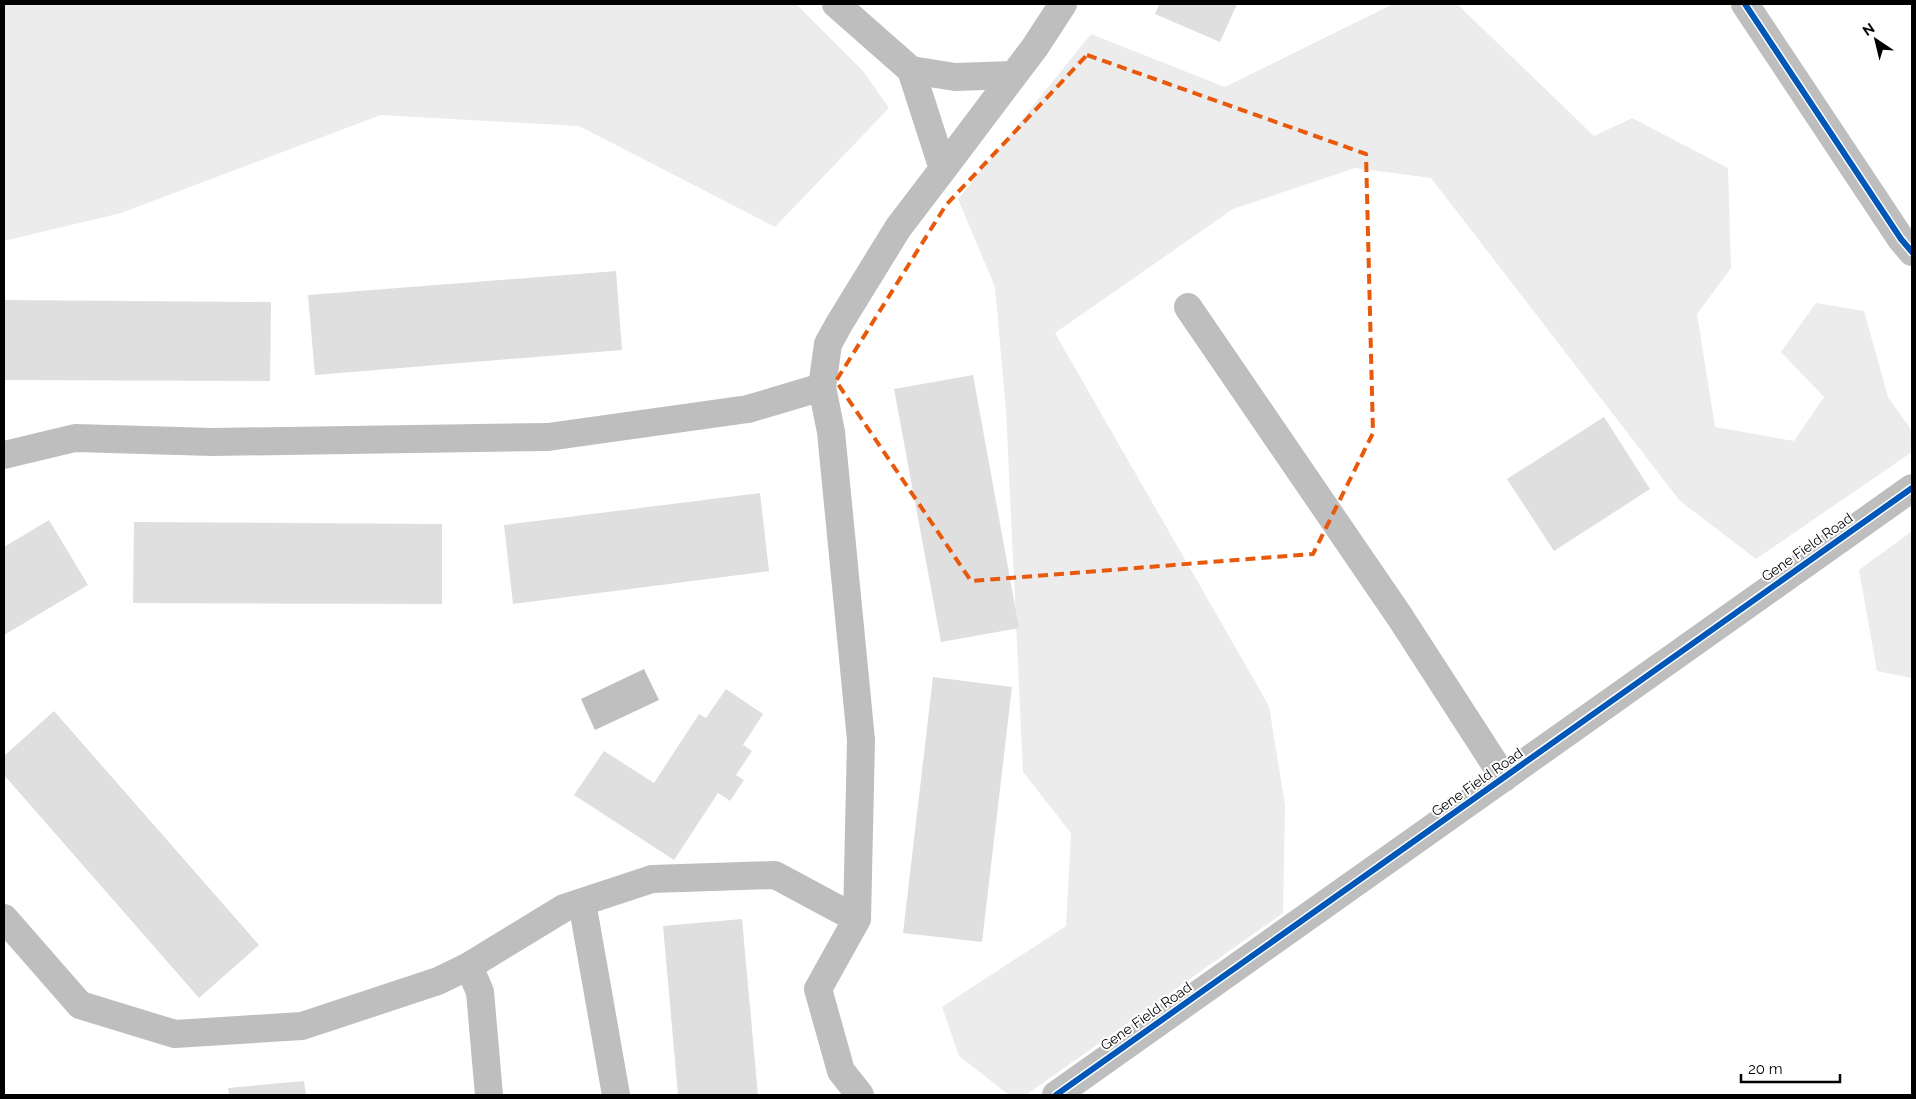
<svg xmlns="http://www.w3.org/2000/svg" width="1916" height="1099" font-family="Raleway,sans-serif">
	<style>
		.green { fill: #ececec }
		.water { fill: #bfbfbf }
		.building { fill: #dfdfdf }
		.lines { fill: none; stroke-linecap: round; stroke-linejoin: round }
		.minor { stroke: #bebebe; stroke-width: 28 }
		.cycleway-casing { stroke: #fff; stroke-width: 9 }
		.cycleway { stroke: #0057b8; stroke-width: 6 }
		.marked { fill: none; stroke: #e8590c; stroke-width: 4; stroke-dasharray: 10 6; stroke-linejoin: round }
		.labels { text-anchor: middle; stroke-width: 4; stroke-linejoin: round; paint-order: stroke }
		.street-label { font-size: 14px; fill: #000; stroke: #fff }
	</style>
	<rect width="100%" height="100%" fill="#fff"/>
	<path class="green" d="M4,4H796L863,71L889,108L775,227L579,126L381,115L121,213L4,241Z
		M1393,4H1457L1594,136L1632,118L1728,168L1731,268L1697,314L1715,427L1794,441L1824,397L1781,352L1816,303L1864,311L1888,397L1912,431V452L1756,559L1680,501L1431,178L1355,168L1233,209L1055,333L1269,706L1285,805L1283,913L1026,1095H1009L959,1056L942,1007L1066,926L1071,833L1023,772L1006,410L995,287L958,199L1091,34L1225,87Z
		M1912,531V678L1877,671L1859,570Z"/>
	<path class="water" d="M644,669L659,700L595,730L581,699Z"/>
	<path class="building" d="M1159,4H1237L1220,42L1155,14Z
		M616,271L622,350L315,375L308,295Z
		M4,300L271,302L270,381L4,380Z
		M973,375L1019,628L941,642L894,389Z
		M1604,417L1650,489L1554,551L1507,479Z
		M760,493L769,571L513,604L504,525Z
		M49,520L88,585L4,635V547Z
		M134,522L442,524V604L133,603Z
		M933,677L1012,687L982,942L903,933Z
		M726,689L763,714L743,745L752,751L736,775L744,780L730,801L718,793L674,860L574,795L604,751L654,783L699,714L706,718Z
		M54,711L259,945L199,998L4,775V756Z
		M742,919L758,1095H678L663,926Z
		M304,1081L306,1095H229L228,1088Z"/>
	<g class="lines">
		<path class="minor" d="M836,4L911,70L943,169L898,228L839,324L828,344L822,387L831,432L861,740L857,919L818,989L841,1071L860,1095
			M1745,4L1901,239L1912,252
			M911,70L955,77L1014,75
			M943,169L1035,47L1063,4
			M1188,307L1400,617L1504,778
			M4,455L75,438L213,442L548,437L748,409L822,387
			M582,902L616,1095
			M4,918L80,1005L175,1034L302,1026L438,981L469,966L564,908L652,879L775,875L857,919
			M469,966L480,992L489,1095
			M1056,1095L1912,488"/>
		<defs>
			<path id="cycleway" d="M1745,4L1901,239L1912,252
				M1056,1095L1912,488"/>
		</defs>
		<use href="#cycleway" class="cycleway-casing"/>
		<use href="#cycleway" class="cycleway"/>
	</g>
	<path class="marked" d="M1087,55L1366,154L1373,433L1313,554L971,581L836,381L946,205Z"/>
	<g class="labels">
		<g class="street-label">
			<text transform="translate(1807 547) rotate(-35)" y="5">Gene Field Road</text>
			<text transform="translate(1477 782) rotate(-35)" y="5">Gene Field Road</text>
			<text transform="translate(1146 1016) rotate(-35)" y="5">Gene Field Road</text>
		</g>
	</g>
	<rect width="1916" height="1099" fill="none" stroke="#000000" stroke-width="10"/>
	<g transform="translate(1876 40) rotate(325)" stroke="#ffffff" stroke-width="4" paint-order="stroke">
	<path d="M0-4L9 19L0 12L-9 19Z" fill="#000000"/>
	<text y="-8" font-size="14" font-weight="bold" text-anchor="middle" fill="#000000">N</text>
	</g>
	<path d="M1741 1074v8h99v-8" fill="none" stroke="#000000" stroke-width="2.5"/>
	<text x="1748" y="1074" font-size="15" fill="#000000" stroke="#ffffff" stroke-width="4" paint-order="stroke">20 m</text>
</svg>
